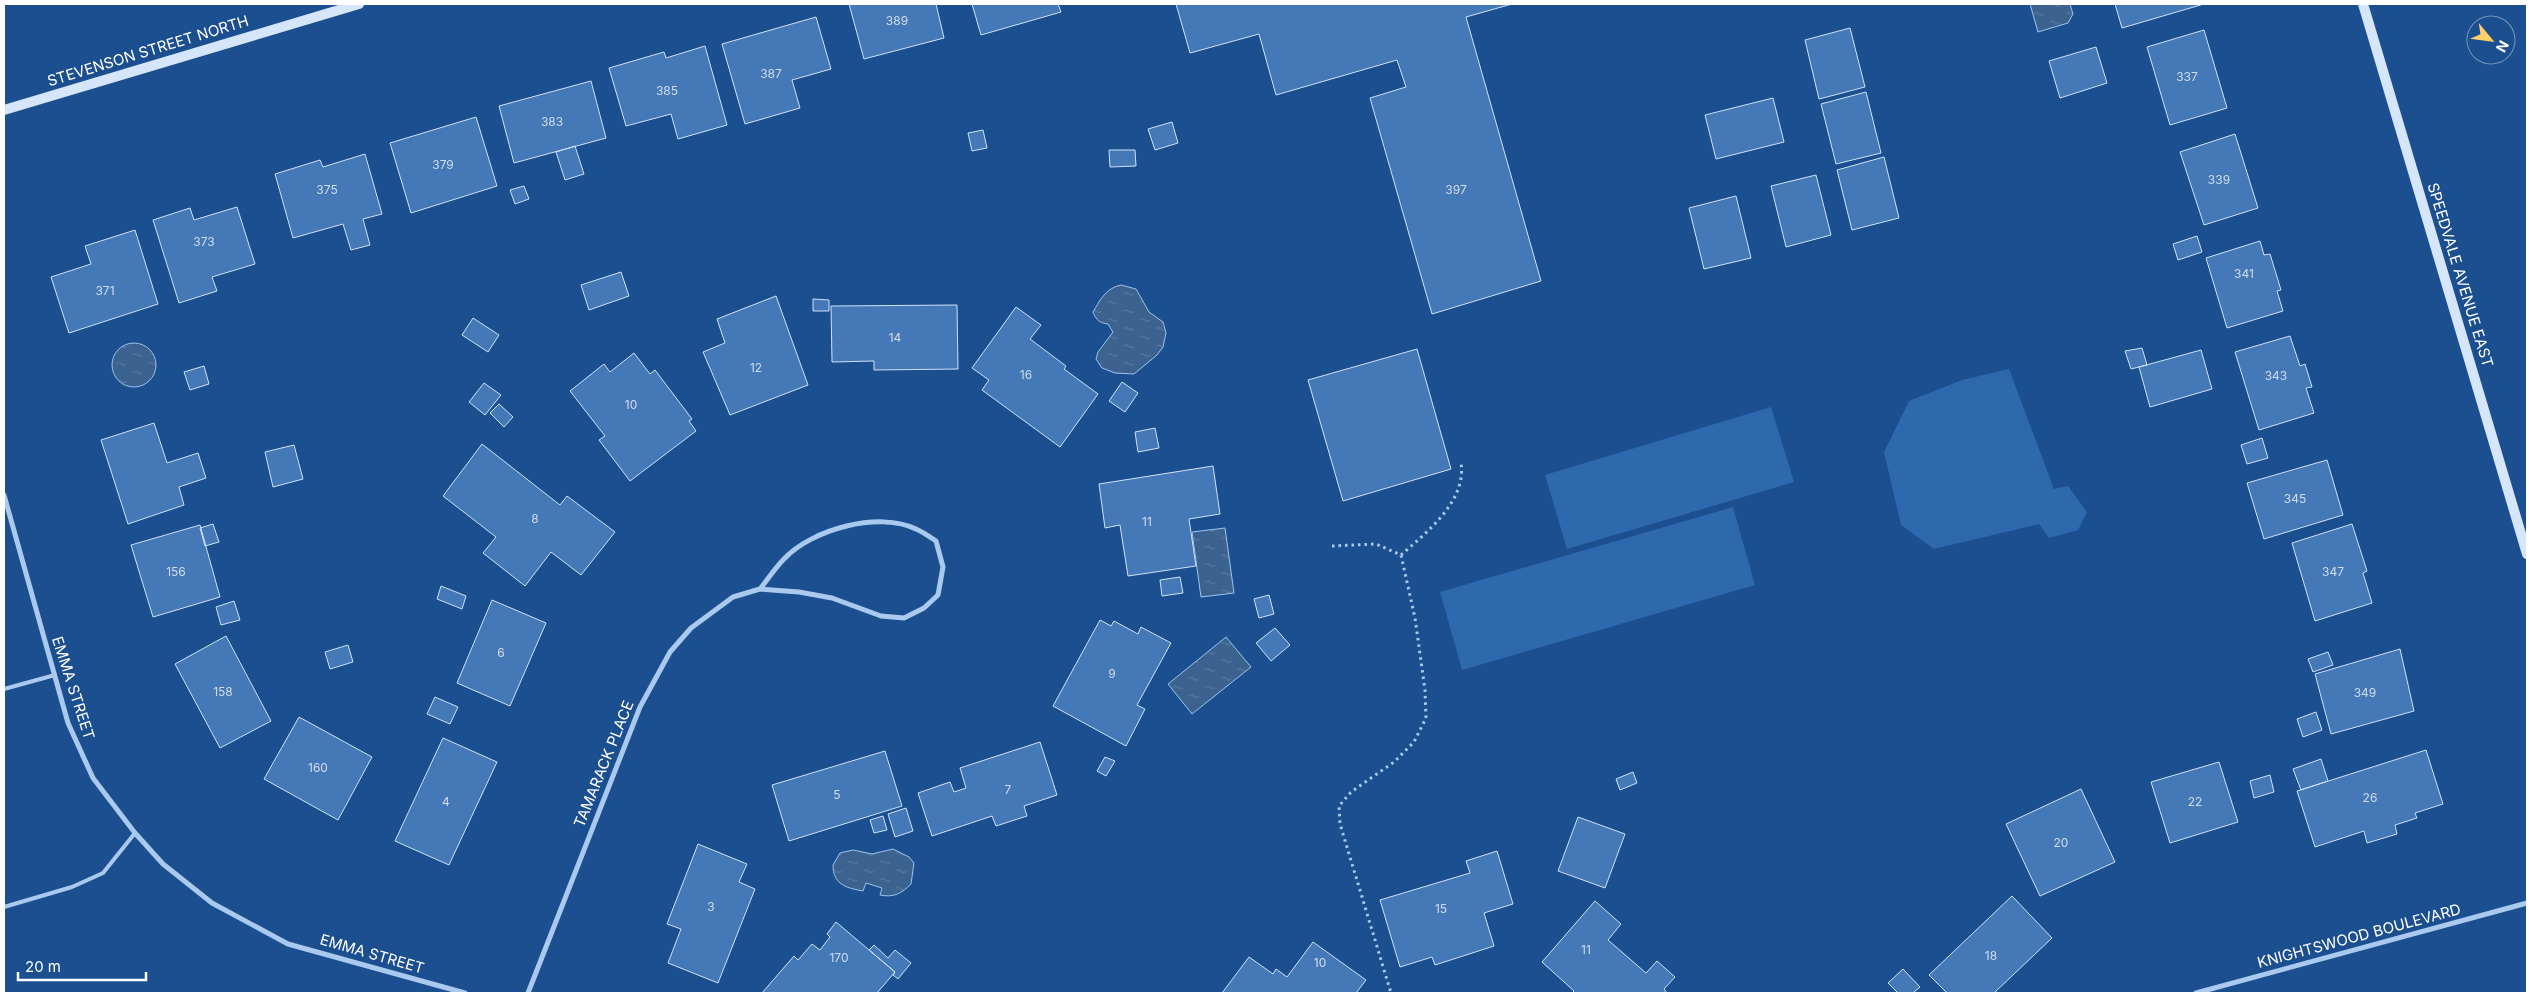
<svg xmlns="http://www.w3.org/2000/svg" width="2531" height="997" font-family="Inter,sans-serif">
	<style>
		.park { fill: #2e69ad }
		.water { fill: url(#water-ripples); stroke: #9cc4f0 }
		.building { fill: #4478b7; stroke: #cfe3fa }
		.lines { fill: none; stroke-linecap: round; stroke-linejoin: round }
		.path { stroke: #a9c9ee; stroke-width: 3; stroke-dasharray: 2.5 4; stroke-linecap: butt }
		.lane { stroke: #a9c9ee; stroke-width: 4 }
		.street { stroke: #a9c9ee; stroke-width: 5 }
		.secondary { stroke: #d6e6fa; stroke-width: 10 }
		.labels { text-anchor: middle; stroke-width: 4; stroke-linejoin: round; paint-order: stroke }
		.number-label { font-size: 12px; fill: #d0dded }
		.street-label { font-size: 15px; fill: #fff; stroke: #1b4f8f }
	</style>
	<defs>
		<pattern id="water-ripples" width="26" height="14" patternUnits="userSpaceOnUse" patternTransform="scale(1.25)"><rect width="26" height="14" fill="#3c6290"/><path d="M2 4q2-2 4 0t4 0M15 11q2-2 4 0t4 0" fill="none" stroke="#597aa1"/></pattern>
	</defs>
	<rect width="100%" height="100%" fill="#1b4f8f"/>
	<path class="park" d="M2009,369L2054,489L2068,486L2087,512L2078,530L2049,538L2039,524L1934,549L1901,525L1884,452L1909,401L1962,380Z
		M1771,407L1794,482L1567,549L1545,475Z
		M1733,507L1755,585L1462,670L1440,592Z"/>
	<path class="water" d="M2030,4H2070L2073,14L2068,23L2038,32Z
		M1121,285L1136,289L1149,312L1163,322L1166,333L1163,347L1157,355L1134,374L1115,373L1102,368L1096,359L1098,352L1113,332L1108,324C1100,323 1096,320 1093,312C1100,300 1106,288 1121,285Z
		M112 365a22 22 0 1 1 44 0a22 22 0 1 1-44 0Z
		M1225,528L1234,593L1201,597L1192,532Z
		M1226,637L1251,667L1192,714L1168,684Z
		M893,849L909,857L914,863L911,884C902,893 894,898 880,895L882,888L866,883L863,891C847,888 833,885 833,865L840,853L853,850L872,854Z"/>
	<path class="building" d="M849,4H936L944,38L864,59Z
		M972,4H1058L1061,12L981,35Z
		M1176,4H1512L1466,17L1541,281L1432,314L1370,98L1406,87L1397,60L1276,95L1259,34L1190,53Z
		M2115,4H2204L2122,28Z
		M816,17L831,69L792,80L800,108L745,124L722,44Z
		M1850,28L1865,87L1819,99L1805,40Z
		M2204,30L2227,108L2170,125L2147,47Z
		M705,46L727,125L678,139L671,114L626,126L609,68L664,52L666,58Z
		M2096,47L2107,83L2060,98L2049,61Z
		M591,81L606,138L514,163L499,106Z
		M1866,92L1881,153L1836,164L1821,104Z
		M1773,98L1784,142L1716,159L1705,115Z
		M476,117L497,186L411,213L390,143Z
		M1172,122L1178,143L1155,150L1148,129Z
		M983,130L987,148L972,151L968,133Z
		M2235,134L2258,208L2204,225L2180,152Z
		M575,146L584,174L565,180L556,152Z
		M1109,150H1135L1136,166L1110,167Z
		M365,154L382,214L363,219L370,245L351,250L343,224L293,238L275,174L320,160L323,167Z
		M1884,157L1899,218L1852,230L1837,170Z
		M1816,175L1831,235L1786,247L1771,186Z
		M524,186L529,199L515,204L510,190Z
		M1736,196L1751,258L1704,269L1689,208Z
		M237,207L255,264L212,277L217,291L179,303L153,220L190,208L194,220Z
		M135,230L158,304L69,333L51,277L91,264L85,246Z
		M2197,236L2202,252L2178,260L2173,244Z
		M2260,241L2264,255L2270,254L2281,290L2277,291L2283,311L2227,328L2206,258Z
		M621,272L629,296L589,310L581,285Z
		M776,296L808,385L730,415L703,352L725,343L717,319Z
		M813,299L829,300V311H813Z
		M957,305L958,369L874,370V361L832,362L831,306Z
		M1016,307L1041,325L1030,339L1066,366L1064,369L1098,394L1060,447L982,390L989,380L972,368Z
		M473,318L499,335L488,352L462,335Z
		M2290,336L2300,366L2305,364L2312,387L2306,388L2314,413L2259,430L2235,352Z
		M2142,348L2147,365L2131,369L2125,351Z
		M1417,349L1451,469L1343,501L1308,380Z
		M2201,350L2212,389L2150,407L2139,367Z
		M634,353L650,374L655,370L692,419L689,421L696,431L630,481L599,440L605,436L570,391L604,364L610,372Z
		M204,366L209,384L190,390L184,372Z
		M1122,382L1138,393L1125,412L1109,401Z
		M484,383L501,395L485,415L469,402Z
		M499,404L513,417L504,427L490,413Z
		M154,423L167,463L198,453L206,478L179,487L184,505L128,524L101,440Z
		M1155,428L1159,448L1138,452L1135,432Z
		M2262,438L2268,458L2247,464L2241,445Z
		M482,444L560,505L567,496L615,532L581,575L551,552L525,586L483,553L496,537L443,496Z
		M294,445L303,479L273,487L265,452Z
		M2327,460L2343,515L2264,539L2247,483Z
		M1213,466L1220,514L1189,519L1196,566L1128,576L1120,525L1105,528L1099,484Z
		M213,524L219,542L205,546L200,528Z
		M2352,524L2367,571L2363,573L2372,603L2315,621L2292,543Z
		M200,525L220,597L153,617L131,545Z
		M1180,577L1183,593L1162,596L1160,580Z
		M441,586L466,596L462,609L437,599Z
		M1269,595L1274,614L1259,618L1254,599Z
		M492,600L546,623L510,706L457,683Z
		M234,601L240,620L221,625L216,607Z
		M1100,620L1111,626L1114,621L1138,634L1141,627L1171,643L1137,705L1145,709L1126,746L1053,706Z
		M1275,628L1290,645L1271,661L1256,643Z
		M226,636L271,721L220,748L175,664Z
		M348,645L353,662L330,669L325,652Z
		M2400,649L2414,711L2331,734L2315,674Z
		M2328,652L2333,665L2313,672L2308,659Z
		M435,697L458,707L450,724L427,714Z
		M2316,712L2322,730L2303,737L2297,719Z
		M299,717L372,757L338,820L264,779Z
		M443,738L497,762L449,865L395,841Z
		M1040,742L1057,795L1024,806L1027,816L996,826L992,816L932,836L918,793L950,782L954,792L966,788L960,768Z
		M2426,750L2443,804L2415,813L2417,818L2395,825L2397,834L2367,843L2364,831L2315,847L2297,791Z
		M885,751L902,806L789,841L772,785Z
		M1105,757L1115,761L1106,776L1097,771Z
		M2321,759L2328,781L2301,790L2293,769Z
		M2219,762L2238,822L2170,843L2151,782Z
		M1633,772L1637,783L1620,790L1616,779Z
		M2270,775L2274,792L2254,798L2250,781Z
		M2081,789L2115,862L2040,896L2006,824Z
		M906,808L913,831L895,837L888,814Z
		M883,816L887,830L874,833L870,820Z
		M1578,817L1625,834L1605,888L1558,871Z
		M698,844L747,864L739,882L755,889L718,983L668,963L681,929L667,924Z
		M1497,851L1513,904L1484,913L1494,946L1435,965L1432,957L1400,967L1380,900L1470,873L1466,861Z
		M2012,896L2052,938L1994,993H1947L1929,975Z
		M1595,901L1621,924L1608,940L1646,973L1657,961L1675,977L1664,989L1667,993H1572L1574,991L1542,962Z
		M836,922L895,972L877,993H762L794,956L798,960L812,944L820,950L830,937L827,934Z
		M1313,942L1366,980L1356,993H1222L1249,957L1273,974L1276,969L1287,977Z
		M874,945L888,958L895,950L911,963L898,979L893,975L895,972L869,950Z
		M1903,969L1920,987L1913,993H1898L1888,983Z"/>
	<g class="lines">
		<path class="path" d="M1332,546L1376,544L1401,555L1415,618L1425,690L1426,718L1414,742L1394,762L1351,792L1339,806L1340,824L1391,993
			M1401,555C1426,533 1467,501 1461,463"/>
		<path class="lane" d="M4,689L55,675
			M4,907L72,887L103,873L135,833"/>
		<path class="street" d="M4,495L68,723L93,778L135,833L163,864L212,903L288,944L465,993
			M528,993L640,707L670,652L691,628L733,597L760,589L799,592L832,598L881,616L904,618L924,608L938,595L943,567L936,541C930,537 923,532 916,529C879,511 812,529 784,559C775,568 768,579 760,589
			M2196,993L2527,903"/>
		<path class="secondary" d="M2363,4L2527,554
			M4,110L359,4"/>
	</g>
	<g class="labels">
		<g class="number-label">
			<text x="897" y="25">389</text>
			<text x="771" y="78">387</text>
			<text x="2187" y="81">337</text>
			<text x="667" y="95">385</text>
			<text x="552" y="126">383</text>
			<text x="443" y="169">379</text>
			<text x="2219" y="184">339</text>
			<text x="327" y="194">375</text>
			<text x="1456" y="194">397</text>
			<text x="204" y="246">373</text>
			<text x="2244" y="278">341</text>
			<text x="105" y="295">371</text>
			<text x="895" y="342">14</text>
			<text x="756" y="372">12</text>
			<text x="1026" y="379">16</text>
			<text x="2276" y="380">343</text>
			<text x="631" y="409">10</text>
			<text x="2295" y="503">345</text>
			<text x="535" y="523">8</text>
			<text x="1147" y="526">11</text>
			<text x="176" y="576">156</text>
			<text x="2333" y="576">347</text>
			<text x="501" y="657">6</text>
			<text x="1112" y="678">9</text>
			<text x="223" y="696">158</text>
			<text x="2365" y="697">349</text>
			<text x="318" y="772">160</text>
			<text x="1008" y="794">7</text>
			<text x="837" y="799">5</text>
			<text x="2370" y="802">26</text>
			<text x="446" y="806">4</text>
			<text x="2195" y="806">22</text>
			<text x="2061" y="847">20</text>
			<text x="711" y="911">3</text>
			<text x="1441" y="913">15</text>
			<text x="1586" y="954">11</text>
			<text x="1991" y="960">18</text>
			<text x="839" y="962">170</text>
			<text x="1320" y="967">10</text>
		</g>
		<g class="street-label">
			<text transform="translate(148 51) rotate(-17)" y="5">STEVENSON STREET NORTH</text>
			<text transform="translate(2460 275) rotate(73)" y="5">SPEEDVALE AVENUE EAST</text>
			<text transform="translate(73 688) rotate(72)" y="5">EMMA STREET</text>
			<text transform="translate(604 764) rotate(-68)" y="5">TAMARACK PLACE</text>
			<text transform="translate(2359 936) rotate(-15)" y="5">KNIGHTSWOOD BOULEVARD</text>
			<text transform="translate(372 954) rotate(16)" y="5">EMMA STREET</text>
		</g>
	</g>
	<rect width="2531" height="997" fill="none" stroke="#ffffff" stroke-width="10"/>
	<g transform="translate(2491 40) rotate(119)"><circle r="24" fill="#1b4f8f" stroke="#7695bc"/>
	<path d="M0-4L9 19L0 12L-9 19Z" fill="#ffd166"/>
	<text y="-8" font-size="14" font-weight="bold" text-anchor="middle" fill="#ffffff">N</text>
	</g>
	<path d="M18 972v8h128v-8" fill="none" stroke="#ffffff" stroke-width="2.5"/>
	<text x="25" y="972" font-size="15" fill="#ffffff" stroke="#1b4f8f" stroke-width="4" paint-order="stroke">20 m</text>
</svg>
